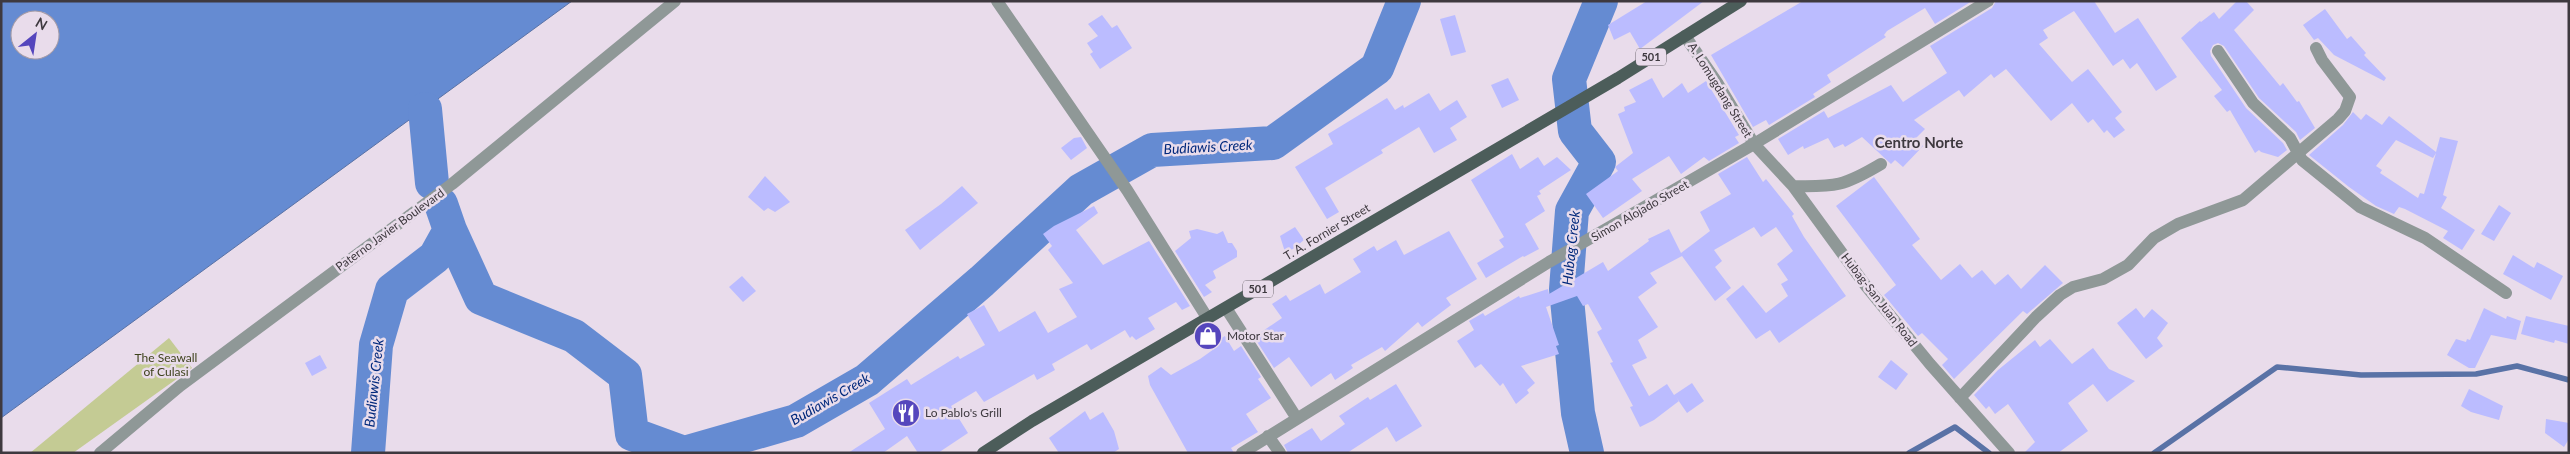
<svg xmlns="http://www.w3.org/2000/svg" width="2570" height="454" font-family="Lato,sans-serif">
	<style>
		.green { fill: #c4cb94 }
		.water { fill: #658bd2; stroke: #5972a6; fill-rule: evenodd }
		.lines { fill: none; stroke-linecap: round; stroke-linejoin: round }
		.stream { stroke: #5972a6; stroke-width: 5.5 }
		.river { stroke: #658bd2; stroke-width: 34 }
		.building { fill: #bbbcff; fill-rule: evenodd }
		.minor { stroke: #8f9897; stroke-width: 12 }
		.major { stroke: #4c5d5a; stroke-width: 12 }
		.labels { text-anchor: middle; stroke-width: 5; stroke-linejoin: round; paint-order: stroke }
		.shield { fill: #e9dceb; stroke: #716a73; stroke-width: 1 }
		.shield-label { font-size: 11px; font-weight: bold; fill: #3e393f }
		.street-label { font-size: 12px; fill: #3e393f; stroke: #e9dceb }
		.poi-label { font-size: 12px; fill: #3e393f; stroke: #e9dceb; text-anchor: start }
		.park-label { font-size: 12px; fill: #3e421c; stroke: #e9dceb }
		.water-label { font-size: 14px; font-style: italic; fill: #01287b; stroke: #e9dceb }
		.quarter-label { font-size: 15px; font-weight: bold; fill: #3e393f; stroke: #e9dceb }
	</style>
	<rect width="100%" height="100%" fill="#e9dceb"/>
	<path class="green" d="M169,338L192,368L73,453H30Z"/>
	<path class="water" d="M1,1H572L1,418ZM20,20H50V50H20Z"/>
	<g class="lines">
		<path class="stream" d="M1909,453L1955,427L1989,453
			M2154,453L2277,367L2361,375L2476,374L2517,366L2569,380"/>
		<path class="river" d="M425,109L432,183
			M441,204L450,230L481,298L574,336L625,375L632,434L684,453L796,421L867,380L982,281L1081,190L1152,150L1273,143L1377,68L1404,1
			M368,453L376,345L392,290L435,257L450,230
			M1587,453L1578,413L1566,289L1572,211L1599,162L1575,131L1569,79L1601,1"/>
	</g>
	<path class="building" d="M1647,1H1704L1640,49L1630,32L1614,40L1608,25Z
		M1803,1H1972L1935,24L1925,8L1887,31L1884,35L1886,37L1827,75L1831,82L1813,94L1815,97L1769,125L1766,120L1753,127L1711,55Z
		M1996,1H2094L2115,33L2138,18L2177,77L2156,91L2137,63L2130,69L2123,59L2113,66L2074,11L2043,30L2048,38L2039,44L2072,82L2088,69L2122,112L2115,118L2125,130L2114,138L2107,130L2104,133L2093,119L2088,123L2072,103L2051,121L2006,69L1994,78L1991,74L1964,97L1959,90L1914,120L1925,129L1915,139L1923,146L1903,167L1895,160L1891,164L1862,137L1845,147L1843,144L1834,148L1828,138L1804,149L1803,146L1788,155L1778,139L1824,111L1828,118L1891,85L1903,102L1947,73L1930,46L1992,8Z
		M2237,1H2246L2254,10L2234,30L2280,86L2283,83L2297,102L2299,101L2315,128L2300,140L2296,132L2259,98L2224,46L2218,43L2213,45L2210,51L2211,56L2246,108L2283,143L2287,150L2278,157L2261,152L2259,150L2255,153L2230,110L2227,112L2214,96L2222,90L2181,38L2200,21L2201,22L2214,12L2219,19Z
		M2325,9L2347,39L2351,36L2366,53L2364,55L2386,78L2384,81L2334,55L2318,38L2314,40L2303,25Z
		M1102,15L1112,28L1117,25L1132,48L1100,69L1090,54L1093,52L1087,43L1098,36L1088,24Z
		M1455,15L1466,52L1451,56L1440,19Z
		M1508,78L1519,100L1502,108L1491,85Z
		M1652,78L1663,98L1682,83L1688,93L1706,81L1739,135L1735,137L1739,143L1709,161L1704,157L1681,174L1669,156L1632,179L1642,191L1603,218L1586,194L1618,171L1615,167L1633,153L1618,114L1625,111L1624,107L1636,102L1629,90Z
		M1429,93L1440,111L1457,100L1467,117L1450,128L1457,140L1434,153L1419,127L1381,150L1383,153L1325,188L1339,212L1327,219L1295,167L1333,144L1328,134L1387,98L1395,110L1403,105L1404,108Z
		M2353,112L2361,120L2366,114L2382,125L2389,116L2436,152L2440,137L2458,141L2443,195L2447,197L2441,208L2475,230L2462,250L2443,238L2448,231L2405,209L2399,207L2394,214L2376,206L2349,187L2309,155L2343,125ZM2396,140L2433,158L2436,153L2424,194L2420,193L2418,198L2380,173L2382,170L2376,166Z
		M1081,137L1087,148L1071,160L1061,148L1074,138Z
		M1512,154L1520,169L1538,157L1544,166L1557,157L1571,170L1539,191L1541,194L1537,196L1545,211L1525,224L1539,249L1524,257L1523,256L1486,278L1477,263L1504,247L1499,240L1504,237L1471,180Z
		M1747,157L1763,182L1766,179L1794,214L1792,216L1804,237L1846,296L1779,343L1770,330L1756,339L1726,299L1743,285L1766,313L1788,296L1781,284L1788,280L1777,264L1793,251L1776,227L1761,237L1754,227L1714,250L1722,261L1715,267L1731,288L1715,301L1682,256L1650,273L1657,283L1638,297L1658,327L1638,340L1647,358L1632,365L1649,396L1667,384L1674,395L1692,383L1704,401L1687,413L1676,397L1679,401L1654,420L1640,427L1630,407L1633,406L1610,363L1613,362L1597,332L1602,329L1588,304L1583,306L1577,296L1546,307L1559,345L1556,346L1559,354L1521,366L1535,383L1527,390L1529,393L1516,404L1503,383L1500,386L1481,364L1475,368L1457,341L1474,330L1469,321L1483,313L1485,316L1519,296L1520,298L1548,289L1549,294L1603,262L1608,271L1649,241L1648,239L1669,229L1681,253L1710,231L1700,212L1731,194L1718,174Z
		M765,176L790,202L775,212L768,208L764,211L748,197Z
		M1874,177L1920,239L1912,245L1941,280L1960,264L1972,278L1982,270L1995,285L2008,274L2021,289L2045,265L2063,283L2027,314L2023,311L1954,379L1942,365L1948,359L1922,333L1918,336L1884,295L1896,285L1836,206Z
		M962,186L978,203L920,250L905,230L941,204Z
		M2499,205L2511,213L2494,241L2481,234Z
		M1094,206L1098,213L1076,230L1103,265L1149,241L1190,306L1182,310L1176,302L1148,318L1155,329L1136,340L1132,336L1130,338L1125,330L1091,350L1087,344L1052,364L1055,370L1037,380L1034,374L984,402L976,391L951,406L968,433L938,453H918L907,436L883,453H848L885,429L869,403L907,379L911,385L958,356L960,359L985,345L967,314L984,305L999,332L1035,311L1048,333L1077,317L1059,289L1073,283L1048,250L1052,246L1043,234L1054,226Z
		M1295,227L1304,240L1293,249L1285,252L1280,236Z
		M1197,229L1217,234L1223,231L1228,243H1232L1237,251V257L1213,271L1216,278L1205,285L1212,292L1204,297L1175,251L1191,238L1189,231Z
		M1449,231L1477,279L1446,298L1451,305L1422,327L1418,322L1385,351L1382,347L1351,365L1353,368L1335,380L1331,373L1311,387L1289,357L1274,368L1254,337L1282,318L1272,304L1286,295L1290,301L1320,284L1325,294L1361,272L1353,259L1374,246L1377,251L1396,240L1404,255Z
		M2513,255L2534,268L2537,262L2563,276L2551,300L2503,274Z
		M742,276L756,291L743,302L729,287Z
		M2136,308L2144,318L2152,309L2168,323L2157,338L2163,346L2146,359L2117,323Z
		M2484,308L2506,319L2507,316L2521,321L2516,340L2491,335L2475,368H2469L2447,355L2456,339L2466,342L2467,339L2470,340Z
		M2526,316L2569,326V344L2555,340L2554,343L2521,334Z
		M1225,336L1234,351L1241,346L1261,377L1258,379L1271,398L1246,414L1258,432L1231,448L1234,453H1188L1150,385L1148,376L1161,367L1171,375L1200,359L1214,349L1211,344Z
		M2050,339L2072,364L2093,348L2109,369L2135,381L2107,402L2093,384L2068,403L2088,431L2058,453H2024L2035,442L2008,404L1995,414L1989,406L1986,409L1974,395L1998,370L2035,340L2040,347Z
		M320,355L327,368L312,376L305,363Z
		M1891,360L1908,374L1896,390L1878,377Z
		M1396,384L1422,426L1396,442L1387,427L1347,453H1288L1284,445L1312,428L1321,441L1345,424L1339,416L1368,397L1370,400Z
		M2469,389L2503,406L2499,420L2471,412L2461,406Z
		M1085,411L1090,420L1103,412L1114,431L1119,449L1113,453H1059L1049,438Z
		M2546,419L2569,423V439L2564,447L2545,433Z"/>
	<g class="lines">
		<path class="minor" d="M997,1L1127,190L1208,319
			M1685,36L1718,84L1754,144L1793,186L1866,286L1930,364L2009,453
			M2218,51L2253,103L2290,138L2302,160L2360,207L2425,238L2506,293
			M1793,186C1836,187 1844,186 1881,164
			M1226,308L1296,417
			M1960,398L2036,317L2060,295L2073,287L2103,279L2128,265L2154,238L2178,224L2243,200L2338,119L2345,111L2350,97L2322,60L2316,48
			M1268,436L1280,453
			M100,453L180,386L452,184L675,1
			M1242,453L1549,262L1754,144L1988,1"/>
		<path class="major" d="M983,453L1032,421L1618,78L1741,1"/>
	</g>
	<defs>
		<symbol id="shop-disc" viewBox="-11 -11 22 22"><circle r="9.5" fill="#5546bd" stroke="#e9dceb"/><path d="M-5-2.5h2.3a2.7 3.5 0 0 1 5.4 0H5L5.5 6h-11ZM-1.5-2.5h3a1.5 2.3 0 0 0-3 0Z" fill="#fff"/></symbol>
		<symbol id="restaurant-disc" viewBox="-11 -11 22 22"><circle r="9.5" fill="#5546bd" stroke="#e9dceb"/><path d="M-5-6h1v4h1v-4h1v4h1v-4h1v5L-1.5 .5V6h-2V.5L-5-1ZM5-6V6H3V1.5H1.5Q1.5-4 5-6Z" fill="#fff"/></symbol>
	</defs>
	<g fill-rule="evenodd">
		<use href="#shop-disc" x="1192" y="320" width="32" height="32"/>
		<use href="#restaurant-disc" x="890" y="397" width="32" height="32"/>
	</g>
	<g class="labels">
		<g class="shield">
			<rect x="1636" y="48.5" width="30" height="17" rx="4"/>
			<rect x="1243" y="280.5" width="30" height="17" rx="4"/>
		</g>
		<g class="shield-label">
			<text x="1651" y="61">501</text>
			<text x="1258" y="293">501</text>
		</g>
		<g class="street-label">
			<text transform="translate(1720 90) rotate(58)" y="4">A. Lomugdang Street</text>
			<text transform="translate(1640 211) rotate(-30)" y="4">Simon Alojado Street</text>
			<text transform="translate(390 230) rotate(-36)" y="4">Paterno Javier Boulevard</text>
			<text transform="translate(1327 232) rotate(-31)" y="4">T. A. Fornier Street</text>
			<text transform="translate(1879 300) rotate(52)" y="4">Hubag-San Juan Road</text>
		</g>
		<g class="poi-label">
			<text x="1227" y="340">Motor Star</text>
			<text x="925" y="417">Lo Pablo's Grill</text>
		</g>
		<g class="park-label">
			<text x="166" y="362">The Seawall<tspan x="166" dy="14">of Culasi</tspan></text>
		</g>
		<g class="water-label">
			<text transform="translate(1208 147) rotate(-3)" y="5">Budiawis Creek</text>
			<text transform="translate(1571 248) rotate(-84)" y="5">Hubag Creek</text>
			<text transform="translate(374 383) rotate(-84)" y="5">Budiawis Creek</text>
			<text transform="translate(830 399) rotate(-30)" y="5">Budiawis Creek</text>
		</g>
		<g class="quarter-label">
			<text x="1919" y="148">Centro Norte</text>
		</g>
	</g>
	<rect width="2570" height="454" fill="none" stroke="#3e393f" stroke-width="5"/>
	<g transform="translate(35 35) rotate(30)"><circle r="24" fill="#e9dceb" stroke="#a59ba6"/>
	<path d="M0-4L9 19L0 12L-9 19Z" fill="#5546bd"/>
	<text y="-8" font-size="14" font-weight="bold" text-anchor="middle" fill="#3e393f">N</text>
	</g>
</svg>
